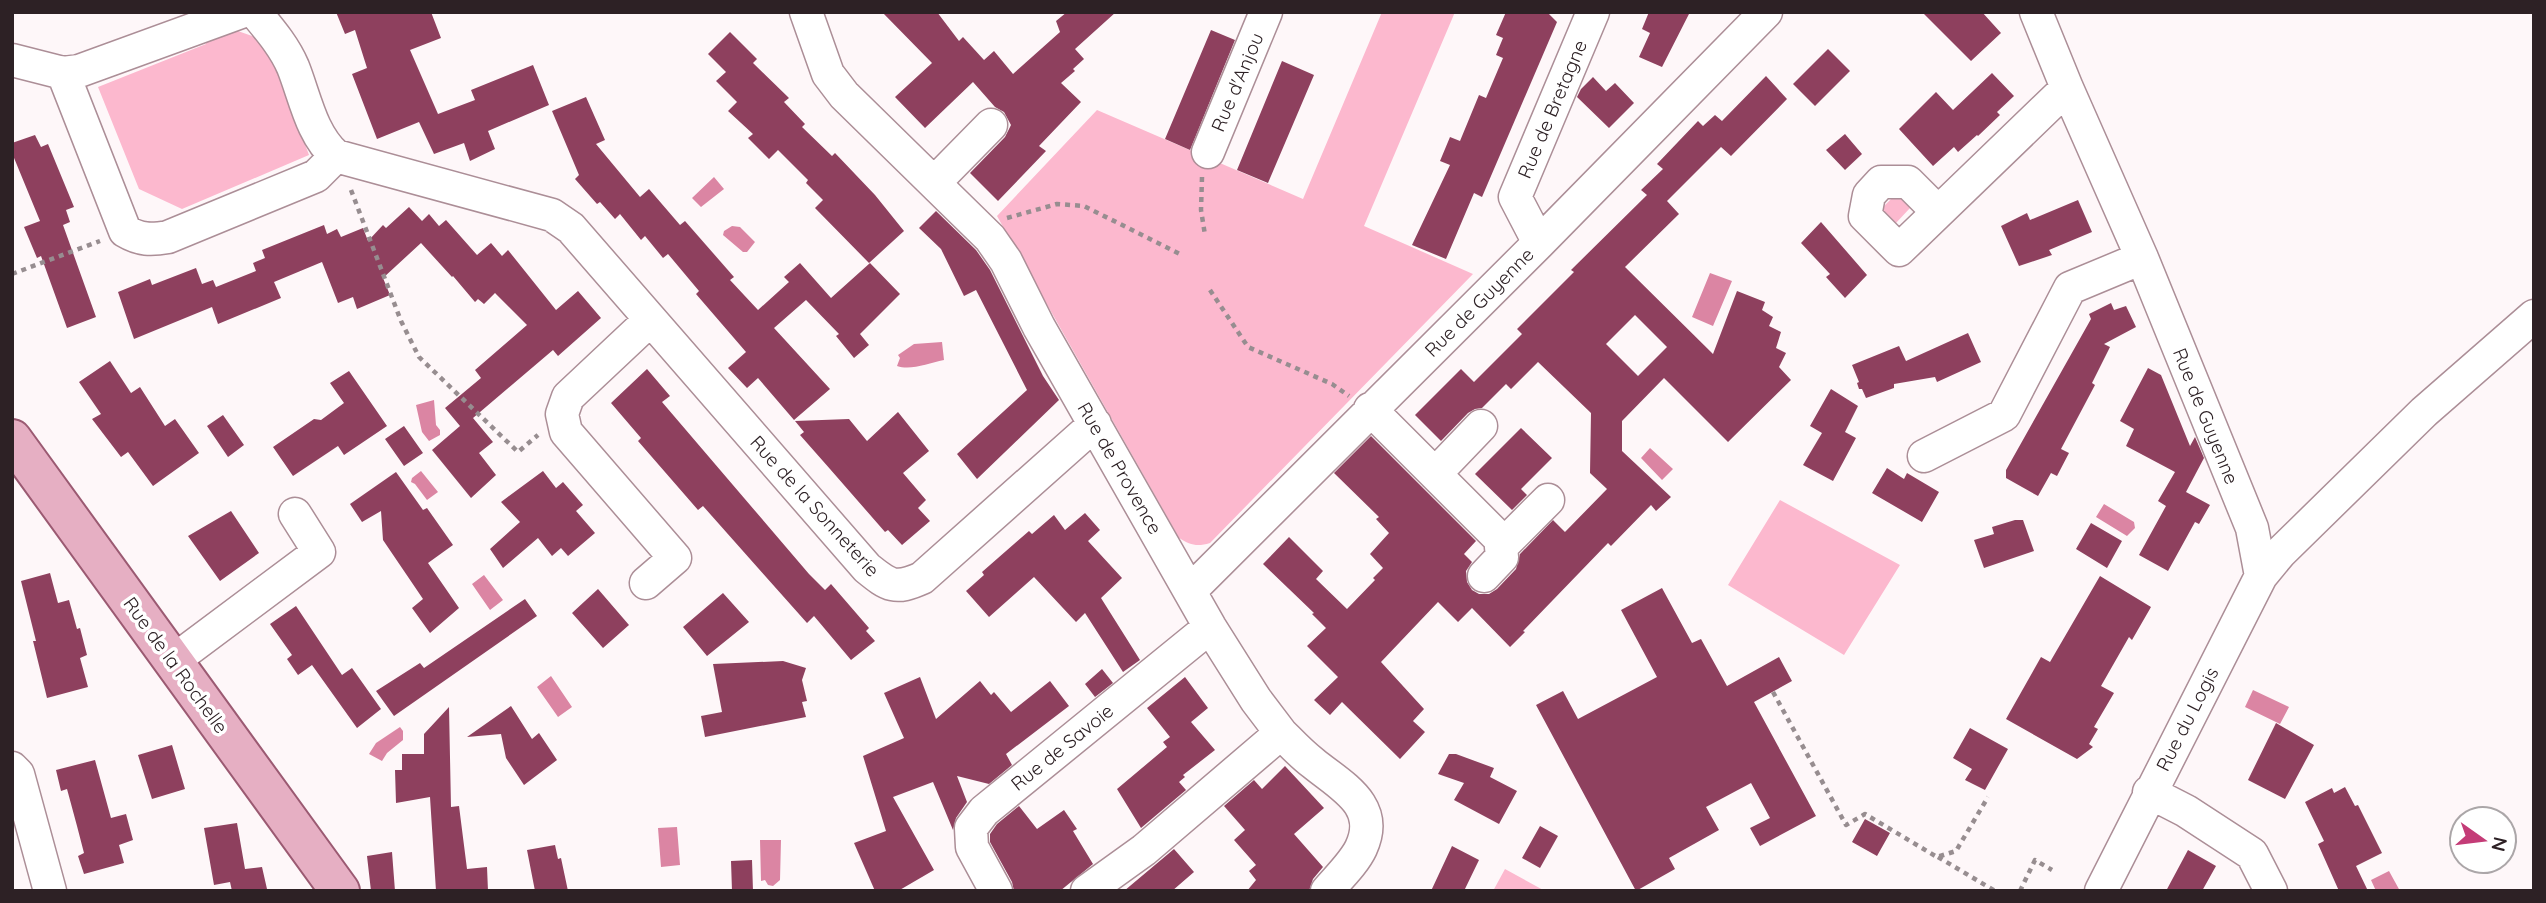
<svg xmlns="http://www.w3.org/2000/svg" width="2546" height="903" font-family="Quicksand,sans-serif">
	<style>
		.green { fill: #fcb8ce }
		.water { fill: #db85a3 }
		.building { fill: #8e405e; fill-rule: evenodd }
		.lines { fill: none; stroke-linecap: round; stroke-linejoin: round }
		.minor-casing { stroke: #ac8e97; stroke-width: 35 }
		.major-casing { stroke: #9b5a72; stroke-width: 42 }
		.path { stroke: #978d90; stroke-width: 4.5; stroke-dasharray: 5 5; stroke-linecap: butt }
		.minor { stroke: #fff; stroke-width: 32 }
		.major { stroke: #e6afc3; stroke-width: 38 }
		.labels { text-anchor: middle; stroke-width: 7; stroke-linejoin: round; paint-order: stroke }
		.street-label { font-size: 19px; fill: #2d2125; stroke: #fff }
	</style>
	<rect width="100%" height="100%" fill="#fef7f9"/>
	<path class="green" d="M1382,12H1455L1364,226L1473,274L1210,543C1197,547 1190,545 1179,538L997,216L1097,110L1303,199Z
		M235,30L255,37L275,62L309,155L182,209L139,189L98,87L206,44L204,34Z
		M1896,194L1910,208L1896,223L1881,209Z
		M1780,500L1900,565L1844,655L1728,585Z
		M1505,869L1545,891H1493Z"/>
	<path class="water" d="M714,177L724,189L701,207L692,198Z
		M732,226L740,227L755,242L747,252H743L723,235L724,231Z
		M1710,273L1732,281L1713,326L1692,317Z
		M942,342L944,360C928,363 911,371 897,366L900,358L898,355L914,344Z
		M434,400L436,425L440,430V435L429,441L422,432L416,405Z
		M1650,448L1673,469L1662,480L1641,458Z
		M421,471L438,492L427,500L415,484L411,482L412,478Z
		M2104,504L2134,522L2135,528L2127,536L2096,517Z
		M484,575L503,600L490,610L472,584Z
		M551,676L572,707L558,717L537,687Z
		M2253,690L2289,707L2280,724L2245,707Z
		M400,727L403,731V740L387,753L382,761L369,754L376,743Z
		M677,827L680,865L661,867L658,828Z
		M760,840H781L780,880L773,886L768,885L765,880L761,881Z
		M2389,871L2400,891H2376L2371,880Z"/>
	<path class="building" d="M336,12H431L441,38L410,50L438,114L475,100L471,90L533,65L549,105L488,131L495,149L470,161L464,143L434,154L419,122L377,139L352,74L367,68L355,30L345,34Z
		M882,12H937L959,41L963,37L984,60L994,51L1013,74L1060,32L1056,21L1067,12H1116L1075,49L1084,59L1073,69L1075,71L1061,83L1081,102L1039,146L1046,151L998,201L970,173L1005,137L1011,125L1004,112L995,107L973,82L925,128L895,97L932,63Z
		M1506,12H1547L1557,22L1482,197L1474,193L1446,259L1412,245L1450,165L1440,161L1450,137L1460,141L1479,95L1486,98L1503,58L1496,55L1503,38L1496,35Z
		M1649,12H1690L1662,67L1639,57L1650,33L1642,29Z
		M1922,12H1982L2001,33L1971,61Z
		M1211,30L1235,40L1190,150L1165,139Z
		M730,32L757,59L753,63L789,98L784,102L805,124L802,127L832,156L835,153L875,195L904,231L869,263L815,208L823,200L806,183L808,180L778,150L769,159L748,138L753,134L728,111L737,102L716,81L726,72L708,54Z
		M1828,49L1850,71L1815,106L1793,84Z
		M1282,61L1314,75L1268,183L1237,170Z
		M1992,73L2014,96L1997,112L2000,115L1978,136L1977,135L1958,152L1954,147L1933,166L1899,129L1936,92L1953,110Z
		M1766,76L1787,99L1731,156L1721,147L1667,201L1679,214L1625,267L1713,354L1737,291L1765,302L1762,310L1773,317L1769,326L1781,332L1776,348L1786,353L1779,367L1791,380L1728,442L1664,378L1622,421V451L1671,497L1656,511L1651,505L1611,546L1608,543L1523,631L1525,632L1510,647L1472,608L1458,622L1438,602L1381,662L1424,709L1413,721L1425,732L1400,759L1342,702L1330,715L1314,700L1338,677L1307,646L1326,628L1312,614L1314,613L1263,564L1289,537L1323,571L1316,579L1347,609L1375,580L1373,578L1383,568L1370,554L1389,533L1376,519L1379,517L1334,473L1371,436L1476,541L1464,554L1472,562L1466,571L1467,582L1472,590L1479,594H1489L1497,589L1516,569L1520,554L1553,520L1565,532L1607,489L1590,473L1591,413L1538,362L1511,389L1506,384L1482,408L1475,409L1468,413L1441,441L1415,415L1461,369L1474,382L1522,334L1517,329L1574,272L1571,270L1647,195L1641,190L1663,169L1657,164L1698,121L1703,126L1715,115L1722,121ZM1635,315L1667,347L1638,376L1606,344Z
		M1593,77L1606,91L1615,83L1634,103L1609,128L1577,97L1581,89Z
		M586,97L605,140L596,144L640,197L649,189L680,225L685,221L734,277L730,280L758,310L789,282L784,277L800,263L831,298L870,263L900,294L860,334L869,345L854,358L836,336L839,334L806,300L774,328L830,389L794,420L758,378L747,388L728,368L746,352L696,294L699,291L668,254L663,258L645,236L641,240L620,214L615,219L600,202L597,204L575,179L579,175L552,111Z
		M1845,134L1862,154L1845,170L1826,150Z
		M35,135L41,147L48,144L74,207L66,210L70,222L63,225L96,317L67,328L41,256L37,258L24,227L40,221L12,153V143Z
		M2078,200L2092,232L2049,250L2052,255L2019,266L2001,226L2027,213L2030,220Z
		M409,207L422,221L429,214L439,226L446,220L477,255L491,243L502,256L508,250L556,310L578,291L601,318L558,356L553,350L473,418L493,442L479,453L496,475L471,498L432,450L460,426L445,408L481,378L475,370L527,325L495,293L484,304L478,299L475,302L453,276L452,277L421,243L383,278L390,295L357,309L353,297L338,303L322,262L274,282L281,298L218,324L212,307L134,339L118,292L150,279L152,285L196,268L202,284L213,280L216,287L256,271L253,263L265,258L262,250L324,225L327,234L337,229L341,237L363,228L368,241L383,225L386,228Z
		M936,211L976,250L990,270L1043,376L1059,400L977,479L957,454L1027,390L976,290L964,296L941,249L919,228Z
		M1821,222L1867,275L1845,298L1826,277L1830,274L1801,243Z
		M2111,303L2114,310L2126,306L2136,327L2104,344L2110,347L2092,383L2095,385L2061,449L2069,453L2057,476L2051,473L2038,496L2006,478V470L2091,319L2089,314Z
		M1968,333L1981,362L1937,382L1935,377L1894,384V388L1866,398L1862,389H1859L1857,383L1859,382L1852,365L1899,346L1906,361Z
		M110,361L131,393L140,387L165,426L175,419L199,453L153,486L128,452L121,457L92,419L101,414L79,382Z
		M2148,368L2161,375L2190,446L2195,437L2204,458L2186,492L2210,505L2199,524L2195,522L2168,571L2139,555L2166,506L2158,501L2175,472L2126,446L2134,429L2120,421Z
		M647,369L670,396L662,402L809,574L825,590L831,584L869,628L866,631L875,641L851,660L814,616L807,623L703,506L698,510L638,441L641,438L611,403Z
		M349,371L387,426L344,455L338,446L293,476L273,447L314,419L321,420L344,403L330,383Z
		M1831,389L1858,406L1845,432L1856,438L1833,481L1803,465L1822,433L1810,426Z
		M898,412L929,451L903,473L926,500L918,508L930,521L902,545L888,530L885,532L830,469L800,435L804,432L795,421L849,419L867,441Z
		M223,415L244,445L228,457L207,426Z
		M404,426L423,453L404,466L385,439Z
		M1521,428L1552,458L1521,489L1527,495L1512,510L1475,474Z
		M1887,468L1904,479L1907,473L1939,492L1922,522L1872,493Z
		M543,471L556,488L563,482L583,505L576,511L595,533L568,556L561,548L552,556L538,538L503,568L490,549L520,522L501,502Z
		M396,472L423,510L427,508L453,545L428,563L459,608L430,633L412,608L423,599L383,540L381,511L362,522L350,504Z
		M231,511L259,553L220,581L188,536Z
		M1085,513L1100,530L1088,541L1122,578L1101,598L1140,660L1123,672L1085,613L1076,622L1034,577L989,617L966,591L984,575L982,572L1029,531L1032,534L1054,515L1065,530Z
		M2015,520H2023L2034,551L1984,568L1974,540L1994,534L1992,527Z
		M2091,523L2122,541L2107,568L2076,549Z
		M50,573L58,603L69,600L77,629L80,628L87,655L80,658L88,687L47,698L33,641H36L21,581Z
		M2100,576L2151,607L2132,640L2129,637L2101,686L2114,693L2094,727L2098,729L2089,744L2093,747L2077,759L2006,719L2041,657L2050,662Z
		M1662,588L1692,643L1701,639L1727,686L1779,657L1792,681L1754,702L1816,816L1760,846L1750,828L1770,818L1751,783L1706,807L1719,830L1669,858L1675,869L1636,891L1536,705L1563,691L1578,719L1657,677L1621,610Z
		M598,589L629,625L603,648L572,613Z
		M723,593L749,622L707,656L683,627Z
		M525,599L537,616L394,716L376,691L420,663L424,668Z
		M296,606L342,675L352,668L381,709L357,728L312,665L298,675L287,659L292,655L270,624Z
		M783,661L806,668L802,680L807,701L802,702L806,717L705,737L701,716L722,712L713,664Z
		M1102,669L1113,683L1095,697L1085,684Z
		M920,677L936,719L980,681L991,695L994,692L1011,712L1050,681L1069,706L1006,754L1012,765L989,784L957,776L967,802L956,818L953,830L933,782L893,797L934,870L898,891H875L854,843L886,831L863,756L904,738L884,693Z
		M1185,677L1208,708L1191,722L1215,750L1183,775L1185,777L1179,782L1186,790L1141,828L1117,789L1167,747L1163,742L1170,737L1147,708Z
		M511,706L532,739L539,733L557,760L524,785L506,758L501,734L467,737Z
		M449,707L451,807L459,806L467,869L487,867L488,891H436L430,797L396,803L395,770H402V754H424V734Z
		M2276,723L2314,745L2285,799L2248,780Z
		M1970,728L2008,749L1985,790L1965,780L1972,769L1953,758Z
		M172,745L185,789L152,799L138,755Z
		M1449,754H1456L1494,768L1490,777L1517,791L1499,824L1454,800L1464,783L1438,774Z
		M95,760L111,818L126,814L133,840L119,845L124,863L84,874L78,856L84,853L77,826L67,789L61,791L56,770Z
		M1285,766L1324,808L1294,834L1323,867L1313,879L1309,891H1247L1256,880L1249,871L1256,865L1234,840L1245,830L1224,806L1254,780L1262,789Z
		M2345,787L2355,806L2358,805L2382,853L2356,866L2368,891H2339L2318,844L2324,841L2305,802L2332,788L2334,793Z
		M1019,806L1037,829L1064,810L1077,829L1073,831L1093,864L1060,891H1014L1012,882L990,842V834L997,824Z
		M1865,819L1890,833L1877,856L1852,842Z
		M237,823L245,869L262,867L267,889L232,891L230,882L214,885L204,828Z
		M1540,826L1558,836L1540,868L1522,858Z
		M555,845L558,859L561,858L568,891H535L527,850Z
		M1452,846L1479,860L1464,891H1431Z
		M1174,849L1194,872L1172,891H1124Z
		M2188,850L2216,866L2202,891H2166Z
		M392,852L395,891H371L367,856Z
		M752,860L753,891H732L731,861Z"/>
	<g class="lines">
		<defs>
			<path id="minor" d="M255,12C269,29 284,46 293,67C305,97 311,134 336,156
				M806,12L828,74L844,95L990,238L1006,261L1039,327L1210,627L1256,700L1281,733L1144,850L1087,891
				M2036,12L2067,88L2142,258L2252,528L2261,576
				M12,60L63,73L125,231C140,240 151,240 168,237L316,176L336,156L552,215L571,228L867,568C889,586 895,590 922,578L1095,424
				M63,73L79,71L241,12
				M1208,152L1266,12
				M934,183L991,125
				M1938,212L1908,182H1881L1869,195L1865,216L1899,250L2067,88
				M1539,243L1515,197L1593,12
				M1370,409L1504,543
				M1924,456L2004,415L2070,288L2142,258
				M1435,474L1481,426
				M1484,576L1502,557L1501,547L1548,500
				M646,583L675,558L566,432L562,414L568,397L650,320
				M1190,591L1539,243L1766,12
				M173,661L319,552L295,514
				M1281,733C1291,743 1301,754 1313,763C1341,786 1381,805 1361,848C1354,863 1338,878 1327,891
				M12,768L18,774L50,891
				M2149,792L2186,811L2252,854L2271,891
				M996,891L972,847L971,828L984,811L1210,627
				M2101,891L2261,576L2280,553L2424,412L2534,316"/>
			<path id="major" d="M12,439L340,891"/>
		</defs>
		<use href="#minor" class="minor-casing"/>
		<use href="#major" class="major-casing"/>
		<path class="path" d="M1202,177L1201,210L1205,235
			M351,190L401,321L419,357L518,452L538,435
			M1007,218L1057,204L1084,206L1182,255
			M12,274L100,241
			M1210,290L1248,347L1332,384L1349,396
			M1773,692L1846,825L1865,814L1937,857L1956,851L1988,797
			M1938,857L1995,891
			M2020,891L2035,860L2052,870"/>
		<use href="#minor" class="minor"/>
		<use href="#major" class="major"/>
	</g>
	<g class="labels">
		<g class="street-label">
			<text transform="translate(1237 82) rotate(-67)" y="7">Rue d'Anjou</text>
			<text transform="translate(1552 109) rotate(-67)" y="7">Rue de Bretagne</text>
			<text transform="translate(1479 302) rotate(-45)" y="7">Rue de Guyenne</text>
			<text transform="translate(2206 416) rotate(68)" y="7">Rue de Guyenne</text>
			<text transform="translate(1120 468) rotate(60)" y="7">Rue de Provence</text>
			<text transform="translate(815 506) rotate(48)" y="7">Rue de la Sonneterie</text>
			<text transform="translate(176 665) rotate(54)" y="7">Rue de la Rochelle</text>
			<text transform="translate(2187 719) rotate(-63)" y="7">Rue du Logis</text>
			<text transform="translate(1062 747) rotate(-39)" y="7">Rue de Savoie</text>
		</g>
	</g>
	<rect width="2546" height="903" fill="none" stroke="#2d2125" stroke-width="28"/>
	<g transform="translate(2483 840) rotate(104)"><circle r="33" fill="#ffffff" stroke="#aba6a8" stroke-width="2"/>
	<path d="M0-5L12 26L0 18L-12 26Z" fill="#c43c77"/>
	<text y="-10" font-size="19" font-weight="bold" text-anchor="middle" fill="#2d2125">N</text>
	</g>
</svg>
